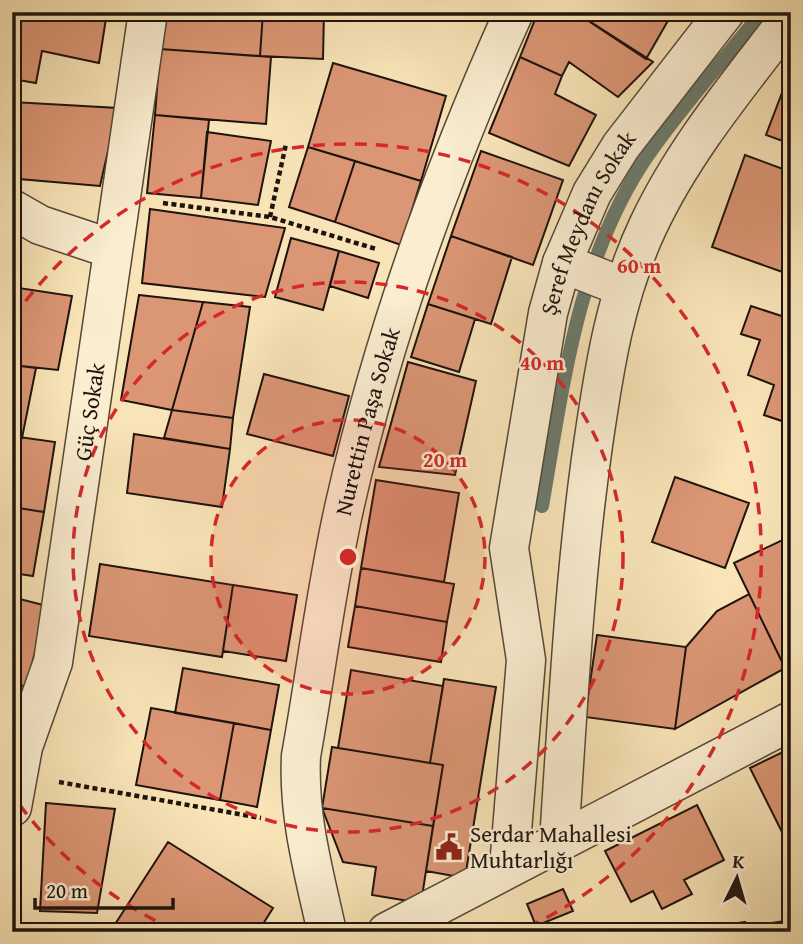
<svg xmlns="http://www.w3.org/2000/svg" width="803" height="944" font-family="'Gentium Book Plus',serif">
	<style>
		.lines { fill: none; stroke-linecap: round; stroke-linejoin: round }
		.stream { stroke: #6b7a6c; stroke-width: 14 }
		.building { fill: #db9675; stroke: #1f130e; stroke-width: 2 }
		.minor-casing { stroke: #554738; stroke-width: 41 }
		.path { stroke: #1f130e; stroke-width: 4.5; stroke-dasharray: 5 3.5; stroke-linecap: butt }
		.minor { stroke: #faedd0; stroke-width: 38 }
		.ring { fill: none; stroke: #d62828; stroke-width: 3.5; stroke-dasharray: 12 9 }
		.labels { text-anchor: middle; stroke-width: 5; stroke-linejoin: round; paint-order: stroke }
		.street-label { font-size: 23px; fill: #1f130e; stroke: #faedd0 }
		.poi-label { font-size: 23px; fill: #1f130e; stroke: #faedd0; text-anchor: start }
		.centre { fill: #d62828; stroke: #faedd0; stroke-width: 3.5 }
		.ring-label { font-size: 21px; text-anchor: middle; font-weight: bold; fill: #d62828; stroke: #faedd0; stroke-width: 5; stroke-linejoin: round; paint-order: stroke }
	</style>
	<rect width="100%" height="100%" fill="#f8e4b7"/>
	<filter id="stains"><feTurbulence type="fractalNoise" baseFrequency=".00286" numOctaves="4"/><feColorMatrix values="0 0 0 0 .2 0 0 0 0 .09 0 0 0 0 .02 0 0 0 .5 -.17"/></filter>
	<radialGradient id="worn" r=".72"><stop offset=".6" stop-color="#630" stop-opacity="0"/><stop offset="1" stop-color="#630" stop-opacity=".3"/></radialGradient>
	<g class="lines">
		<path class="stream" d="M542,506C563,387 577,260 646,158C681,107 724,60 762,12"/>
	</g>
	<path class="building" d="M12,12H107L99,63L42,51L36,83L12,79Z
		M165,12H263L260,56L160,49Z
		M263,12H324L323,59L260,56Z
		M538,12H575L653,62L618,97L569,62L562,76L520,57Z
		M575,12H673L646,59Z
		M160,49L271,57L266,124L155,115Z
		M520,57L562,76L555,94L596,115L569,166L489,133Z
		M333,63L446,96L421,181L308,147Z
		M791,69V144L766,135Z
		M12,102L118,108L100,186L19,179Z
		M155,115L209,120L201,198L147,193Z
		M207,132L271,141L258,205L201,198Z
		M308,147L355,161L335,222L289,207Z
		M481,151L563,180L533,265L451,236Z
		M745,155L791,172V275L712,247Z
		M355,161L421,181L401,245L335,222Z
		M150,209L285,228L265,297L142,283Z
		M451,236L512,257L491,324L428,304Z
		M291,238L339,251L323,310L275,297Z
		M339,251L379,263L368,298L330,286Z
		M12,287L72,296L58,370L12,365Z
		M139,295L203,302L172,410L121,400Z
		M203,302L250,307L233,418L172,410Z
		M428,304L475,319L459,372L411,357Z
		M751,306L791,319V424L764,415L774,385L748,375L760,340L741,334Z
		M408,362L476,381L455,475L379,467Z
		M12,365L36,368L22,438L12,436Z
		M264,374L349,396L333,456L247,434Z
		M172,410L233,418L230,449L164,438Z
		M134,434L230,449L222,507L127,493Z
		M12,436L55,442L44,512L12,507Z
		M675,477L749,503L725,568L652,542Z
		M376,480L459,493L444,582L361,568Z
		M12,507L44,512L33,576L12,573Z
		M791,536V665L785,668L734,563Z
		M100,564L233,585L222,657L89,636Z
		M361,568L454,584L447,622L355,606Z
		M233,585L297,595L286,661L223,651Z
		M749,594L785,668L675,729L686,647L717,611Z
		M12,597L47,606L26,687L12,683Z
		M355,606L447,622L441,662L348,647Z
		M597,635L686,647L675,729L585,717Z
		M183,668L279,685L271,730L175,713Z
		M351,670L443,686L430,763L338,748Z
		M444,679L496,687L465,878L426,871L443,765L430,763Z
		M151,708L234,723L220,800L136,785Z
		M234,723L271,730L257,807L220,800Z
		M332,747L443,765L433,826L322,808Z
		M791,748V850L750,768Z
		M46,803L115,809L97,913L40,911Z
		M697,805L724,860L684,880L692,894L662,909L653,891L631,902L605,851Z
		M322,808L433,826L421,903L372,895L376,867L343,862Z
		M168,842L273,908L258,932H110Z
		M563,889L573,911L536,926L527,904Z
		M791,920V932H747L746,927Z
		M745,922L747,932H681Z"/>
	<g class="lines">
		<defs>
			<g id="minor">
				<path d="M12,209L40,225L112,249"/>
				<path d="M562,263L623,287"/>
				<path id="s1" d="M12,807L23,747L53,662L148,12"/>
				<path d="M559,841C568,709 574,577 593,445C604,369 615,296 648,226C684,149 740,83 791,16"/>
				<path id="s2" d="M509,867L526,660L509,548L548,313L562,263L592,193L621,146L725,12"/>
				<path id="s3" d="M327,932C314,873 298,817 301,756C316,673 326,587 345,504C383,336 443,169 514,12"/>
				<path d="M387,932L791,721"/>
			</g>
		</defs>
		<use href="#minor" class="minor-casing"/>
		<path class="path" d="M163,203L270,217L376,249
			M270,217L286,144
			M59,782L261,818"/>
		<use href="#minor" class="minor"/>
	</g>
	<circle cx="348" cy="557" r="137" fill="#d62828" fill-opacity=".12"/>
	<g class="ring">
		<circle cx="348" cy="557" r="137"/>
		<circle cx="348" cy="557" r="275"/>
		<path d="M174 930A412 412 0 0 1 13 796M13 318A412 412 0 1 1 522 930"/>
	</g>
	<defs>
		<symbol id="civic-bare" viewBox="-9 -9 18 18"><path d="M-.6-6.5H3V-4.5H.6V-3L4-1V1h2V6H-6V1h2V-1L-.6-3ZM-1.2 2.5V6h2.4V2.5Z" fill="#8f2418" stroke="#faedd0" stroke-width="2.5" paint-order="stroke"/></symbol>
	</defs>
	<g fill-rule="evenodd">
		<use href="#civic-bare" x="430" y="828" width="38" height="38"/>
	</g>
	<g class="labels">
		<g class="street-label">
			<text dy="8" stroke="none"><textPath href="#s2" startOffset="658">Şeref Meydanı Sokak</textPath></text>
			<text dy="8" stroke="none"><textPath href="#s1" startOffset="404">Güç Sokak</textPath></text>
			<text dy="8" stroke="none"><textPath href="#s3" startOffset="520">Nurettin Paşa Sokak</textPath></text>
		</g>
		<g class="poi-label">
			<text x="470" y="842">Serdar Mahallesi<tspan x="470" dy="26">Muhtarlığı</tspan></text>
		</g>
	</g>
	<circle cx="348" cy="557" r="10" class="centre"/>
	<g class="ring-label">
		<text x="639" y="273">60 m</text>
		<text x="542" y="370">40 m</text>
		<text x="445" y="467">20 m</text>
	</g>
	<rect width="803" height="944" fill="none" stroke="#f8e4b7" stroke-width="42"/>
	<rect x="14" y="14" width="775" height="916" fill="none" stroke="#1f130e" stroke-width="3.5"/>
	<rect x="21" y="21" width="761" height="902" fill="none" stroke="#1f130e" stroke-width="2"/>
	<g transform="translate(737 878) rotate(5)" stroke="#faedd0" stroke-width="5" paint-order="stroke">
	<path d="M0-5L12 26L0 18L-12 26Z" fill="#1f130e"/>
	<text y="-10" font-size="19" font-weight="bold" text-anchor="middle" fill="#1f130e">K</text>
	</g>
	<path d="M35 898v10h138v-10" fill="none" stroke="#1f130e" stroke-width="3.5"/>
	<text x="46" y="898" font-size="21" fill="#1f130e" stroke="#faedd0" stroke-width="5" paint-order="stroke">20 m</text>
	<rect width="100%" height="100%" filter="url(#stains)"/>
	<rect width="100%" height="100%" fill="url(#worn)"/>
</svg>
